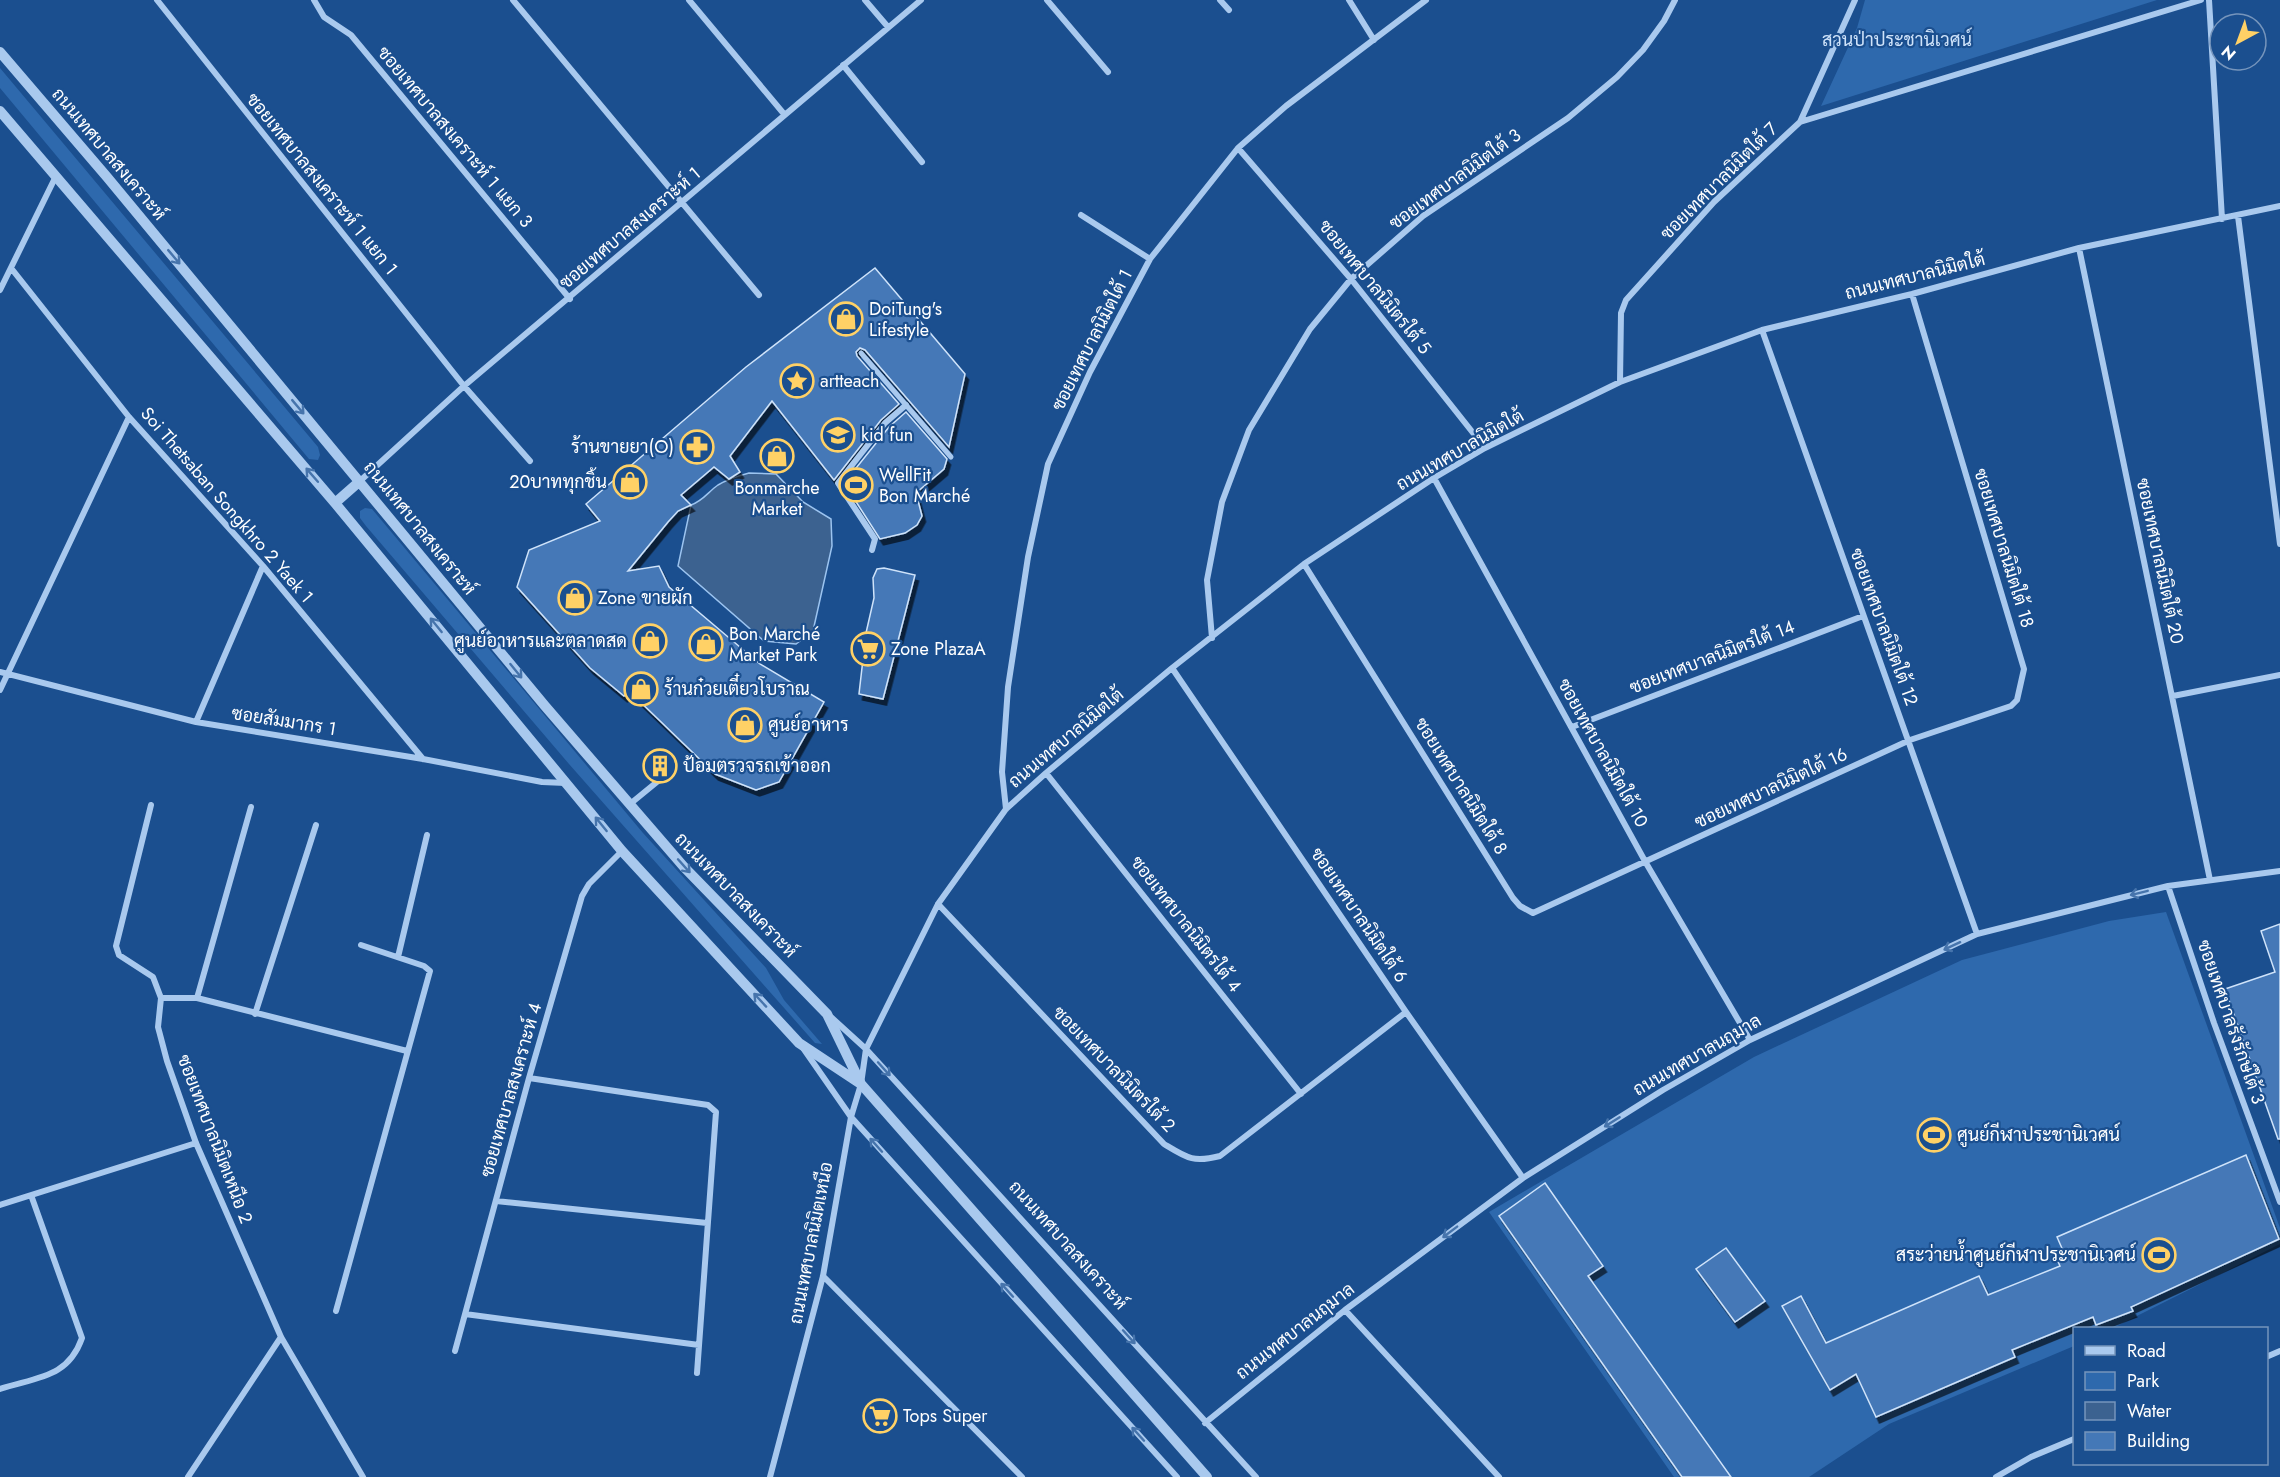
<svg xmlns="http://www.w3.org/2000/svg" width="2280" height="1477" font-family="Jost,Sarabun,sans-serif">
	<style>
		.green { fill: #2e69ad }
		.water { fill: #3c6290; stroke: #9cc4f0; stroke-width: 1.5 }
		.building { fill: #4478b7; stroke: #cfe3fa; stroke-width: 1.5; filter: url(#shadow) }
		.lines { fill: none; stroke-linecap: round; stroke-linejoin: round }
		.pedestrian { stroke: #a9c9ee; stroke-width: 5 }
		.minor { stroke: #a9c9ee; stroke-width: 6 }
		.tertiary { stroke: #a9c9ee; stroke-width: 10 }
		.oneway { stroke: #4674ac }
		.labels { text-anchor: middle; stroke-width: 4.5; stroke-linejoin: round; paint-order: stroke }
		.park-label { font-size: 18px; fill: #cfe3fa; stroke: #1b4f8f }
		.street-label { font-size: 18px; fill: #fff; stroke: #1b4f8f }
		.poi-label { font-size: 18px; fill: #fff; stroke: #1b4f8f; text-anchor: start }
	</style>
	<defs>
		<filter id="shadow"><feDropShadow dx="3.5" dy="6" stdDeviation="0" flood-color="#0009"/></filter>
	</defs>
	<rect width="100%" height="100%" fill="#1b4f8f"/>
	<path class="green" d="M1865,0H2157L1821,106L1857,28Z
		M0,68L318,447L320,455L318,460L309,459L0,88Z
		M365,508L372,509L643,833L766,968L784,1000L822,1044L815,1043L569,764L366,526L360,518V511Z
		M2166,912L2280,1228V1244L2113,1328H2074V1346L1889,1424L1809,1477H1674L1489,1212L1754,1057L1962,960L2109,921Z"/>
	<path class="water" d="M749,473L776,474L803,502L831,519L832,546L813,631L796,644L764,641L678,566L691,505C703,501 708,492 718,485C728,479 738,476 749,473Z"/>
	<path class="building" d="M875,268L965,374L949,447L865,350L860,348L856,352L857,356L899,404L881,420L834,480L772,401L730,456L740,472L729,479L714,467L681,495L691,505L678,511L668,522L628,571L659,566L669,587L760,664L824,702L779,782L756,790L715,774L629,691L624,696L590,668L517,587L529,550L600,521L586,504L746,367Z
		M906,412L947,459L944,469L916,493L922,516L917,525L905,533L880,539L844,483L889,427Z
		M884,568L915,575L883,699L859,694L866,633L874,598L873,578L877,569Z
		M2280,924V1139H2278L2225,989L2275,972L2261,931Z
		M2246,1155L2279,1239L2131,1307L2133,1311L2096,1325L2093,1317L2012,1350L2015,1357L1876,1417L1856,1374L1830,1390L1782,1306L1801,1296L1826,1343L1979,1276L1988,1295L2060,1266L2056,1257L2064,1253L2057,1237Z
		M1545,1183L1603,1266L1588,1276L1731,1477H1682L1499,1216Z
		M1726,1248L1765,1301L1735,1322L1696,1269Z"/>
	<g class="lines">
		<path class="pedestrian" d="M861,353L951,457"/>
		<path class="minor" d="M157,0L464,386L530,461
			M314,0L324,17L351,35L570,299
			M513,0L759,295
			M689,0L784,114
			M865,0L888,27
			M1047,0L1108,72
			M1220,0L1229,10
			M1349,0L1374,40
			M2209,0L2222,219
			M843,65L922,162
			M1800,122L2201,0
			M1238,148L1351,279L1485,448
			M1081,215L1150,259
			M2238,216L2280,544
			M2079,248L2210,880
			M11,268L129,417L263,566L423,759
			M0,290L55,178
			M1762,330L1977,934
			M1620,382L1621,313L1626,300L1714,202L1800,122L1855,0
			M1434,478L1646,863L1750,1040
			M360,481L464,386L921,0
			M872,550L875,539L838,483L885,423L906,405
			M1304,564L1513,898L1520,906L1533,913L1910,740L2011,706L2017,700L2024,669L1912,294
			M1212,638L1207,580L1222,502L1249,430L1310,329L1351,279L1423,216L1568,118L1617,77L1643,50L1664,21L1675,0
			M1172,668L1406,1012L1523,1178
			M0,672L196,722L423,759L542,782L566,783
			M0,690L129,417
			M2173,696L2280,675
			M196,722L263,566
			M1572,727L1863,616
			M1046,773L1301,1094
			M630,804L674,768
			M151,805L116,946L119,955L153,977L161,998L158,1027L167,1061L196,1143L281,1337L363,1477
			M1006,809L1002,772L1008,687L1028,557L1048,464L1090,372L1150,259L1238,148L1286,106L1426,0
			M2168,886L2214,1023L2280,1202
			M938,904L1164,1144C1187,1158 1193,1163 1220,1156L1406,1012
			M398,957L427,835
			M161,998H197L407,1051
			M197,998L251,807
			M255,1014L316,825
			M832,1018L866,1049L1256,1477
			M803,1048L851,1117L1177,1477
			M529,1078L708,1105L716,1112L697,1373
			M496,1201L707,1223
			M0,1205L196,1143
			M823,1276L1022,1477
			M1345,1310L1499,1477
			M336,1311L430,971L424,966L361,945
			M465,1314L699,1345
			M455,1351L529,1078L582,896L589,884L622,851
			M2266,1357L2280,1351
			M0,1389C37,1377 68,1378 82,1338L31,1195
			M1205,1423L1345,1310L1523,1178L1663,1090L1750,1040L1977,934L2168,886L2280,871
			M188,1477L281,1337
			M770,1477L823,1276L851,1117L861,1084L866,1049L938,904L1006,809L1046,773L1172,668L1304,564L1434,478L1485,448L1620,382L1762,330L1912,294L2079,248L2280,206
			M1996,1477L2031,1457L2074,1439"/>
		<path class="tertiary" d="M0,52L107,177L545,706L684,867L827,1014L861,1084
			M0,111L335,503L622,851L799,1043L861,1084L1207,1477
			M335,503L360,481"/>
	</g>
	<defs><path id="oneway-shaft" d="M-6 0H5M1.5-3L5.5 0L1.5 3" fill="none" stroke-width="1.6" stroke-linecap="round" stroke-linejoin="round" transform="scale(1.5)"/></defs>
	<g class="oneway">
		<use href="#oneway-shaft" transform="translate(174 257) rotate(50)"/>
		<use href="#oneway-shaft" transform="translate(298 407) rotate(50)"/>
		<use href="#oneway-shaft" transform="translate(312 475) rotate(-131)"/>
		<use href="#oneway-shaft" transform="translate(436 625) rotate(-129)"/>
		<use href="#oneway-shaft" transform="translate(516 671) rotate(51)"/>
		<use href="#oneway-shaft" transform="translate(601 824) rotate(-129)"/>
		<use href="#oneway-shaft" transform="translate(684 866) rotate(48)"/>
		<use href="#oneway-shaft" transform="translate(2139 893) rotate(166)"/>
		<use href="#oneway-shaft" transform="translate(1952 946) rotate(155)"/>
		<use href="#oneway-shaft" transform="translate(760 1000) rotate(-133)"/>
		<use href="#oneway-shaft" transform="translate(884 1069) rotate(48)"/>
		<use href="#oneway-shaft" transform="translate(1612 1122) rotate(148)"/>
		<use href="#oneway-shaft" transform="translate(876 1145) rotate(-132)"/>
		<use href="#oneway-shaft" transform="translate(1450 1232) rotate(143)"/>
		<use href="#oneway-shaft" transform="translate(1007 1290) rotate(-132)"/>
		<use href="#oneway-shaft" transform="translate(1129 1337) rotate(48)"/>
		<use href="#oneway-shaft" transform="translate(1138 1434) rotate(-132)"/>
	</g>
	<defs>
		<symbol id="shop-ring" viewBox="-11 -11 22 22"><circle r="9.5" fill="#1b4f8f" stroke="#ffd166" stroke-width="1.5"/><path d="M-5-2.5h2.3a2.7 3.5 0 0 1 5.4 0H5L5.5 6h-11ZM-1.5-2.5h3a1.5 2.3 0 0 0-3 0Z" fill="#ffd166"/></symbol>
		<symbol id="sight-ring" viewBox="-11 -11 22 22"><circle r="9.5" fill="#1b4f8f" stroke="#ffd166" stroke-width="1.5"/><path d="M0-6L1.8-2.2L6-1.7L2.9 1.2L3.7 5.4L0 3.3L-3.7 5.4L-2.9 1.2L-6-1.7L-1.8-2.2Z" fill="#ffd166"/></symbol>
		<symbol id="school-ring" viewBox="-11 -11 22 22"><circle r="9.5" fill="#1b4f8f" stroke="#ffd166" stroke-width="1.5"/><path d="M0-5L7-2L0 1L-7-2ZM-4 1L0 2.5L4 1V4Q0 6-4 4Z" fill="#ffd166"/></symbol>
		<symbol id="pharmacy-ring" viewBox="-11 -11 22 22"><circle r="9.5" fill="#1b4f8f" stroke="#ffd166" stroke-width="1.5"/><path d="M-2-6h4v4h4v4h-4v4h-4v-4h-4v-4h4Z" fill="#ffd166"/></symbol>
		<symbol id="stadium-ring" viewBox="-11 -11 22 22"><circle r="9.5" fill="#1b4f8f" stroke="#ffd166" stroke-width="1.5"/><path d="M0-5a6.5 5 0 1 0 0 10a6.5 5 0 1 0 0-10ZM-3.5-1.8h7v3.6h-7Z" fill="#ffd166"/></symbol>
		<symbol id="supermarket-ring" viewBox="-11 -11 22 22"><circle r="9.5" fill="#1b4f8f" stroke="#ffd166" stroke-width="1.5"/><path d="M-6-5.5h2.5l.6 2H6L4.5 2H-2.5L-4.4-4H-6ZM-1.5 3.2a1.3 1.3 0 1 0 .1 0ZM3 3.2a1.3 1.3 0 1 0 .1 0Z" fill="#ffd166"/></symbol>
		<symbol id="building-ring" viewBox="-11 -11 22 22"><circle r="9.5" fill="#1b4f8f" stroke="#ffd166" stroke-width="1.5"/><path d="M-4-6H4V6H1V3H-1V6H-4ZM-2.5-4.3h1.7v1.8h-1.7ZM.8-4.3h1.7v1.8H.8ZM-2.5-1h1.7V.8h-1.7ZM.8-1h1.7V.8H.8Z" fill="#ffd166"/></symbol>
	</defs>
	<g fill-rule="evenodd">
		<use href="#shop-ring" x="827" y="300" width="38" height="38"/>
		<use href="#sight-ring" x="778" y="362" width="38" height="38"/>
		<use href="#school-ring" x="819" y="416" width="38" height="38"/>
		<use href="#pharmacy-ring" x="678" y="428" width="38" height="38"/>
		<use href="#shop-ring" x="758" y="437" width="38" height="38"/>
		<use href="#shop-ring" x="611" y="463" width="38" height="38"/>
		<use href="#stadium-ring" x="837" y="466" width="38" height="38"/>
		<use href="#shop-ring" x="556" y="579" width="38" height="38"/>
		<use href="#shop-ring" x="631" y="622" width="38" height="38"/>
		<use href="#shop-ring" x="687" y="625" width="38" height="38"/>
		<use href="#supermarket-ring" x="849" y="630" width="38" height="38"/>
		<use href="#shop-ring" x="622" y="670" width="38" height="38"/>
		<use href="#shop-ring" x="726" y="706" width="38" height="38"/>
		<use href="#building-ring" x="641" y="747" width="38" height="38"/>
		<use href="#stadium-ring" x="1915" y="1116" width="38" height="38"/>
		<use href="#stadium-ring" x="2140" y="1236" width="38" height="38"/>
		<use href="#supermarket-ring" x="861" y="1397" width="38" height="38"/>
	</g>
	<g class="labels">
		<g class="park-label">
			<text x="1897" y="46">สวนป่าประชานิเวศน์</text>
		</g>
		<g class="street-label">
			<text transform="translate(455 137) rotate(50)" y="6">ซอยเทศบาลสงเคราะห์ 1 แยก 3</text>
			<text transform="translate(109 154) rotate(50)" y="6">ถนนเทศบาลสงเคราะห์</text>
			<text transform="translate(1455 179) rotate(-36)" y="6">ซอยเทศบาลนิมิตใต้ 3</text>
			<text transform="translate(1719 181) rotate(-45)" y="6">ซอยเทศบาลนิมิตใต้ 7</text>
			<text transform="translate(322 184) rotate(51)" y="6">ซอยเทศบาลสงเคราะห์ 1 แยก 1</text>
			<text transform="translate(630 228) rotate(-40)" y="6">ซอยเทศบาลสงเคราะห์ 1</text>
			<text transform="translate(1915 276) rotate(-14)" y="6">ถนนเทศบาลนิมิตใต้</text>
			<text transform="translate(1375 287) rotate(51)" y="6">ซอยเทศบาลนิมิตรใต้ 5</text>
			<text transform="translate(1092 340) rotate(-63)" y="6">ซอยเทศบาลนิมิตใต้ 1</text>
			<text transform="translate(1460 450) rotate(-30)" y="6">ถนนเทศบาลนิมิตใต้</text>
			<text transform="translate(227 505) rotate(49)" y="6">Soi Thetsaban Songkhro 2 Yaek 1</text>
			<text transform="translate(420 528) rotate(51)" y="6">ถนนเทศบาลสงเคราะห์</text>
			<text transform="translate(2004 548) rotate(73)" y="6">ซอยเทศบาลนิมิตใต้ 18</text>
			<text transform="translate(2160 561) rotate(78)" y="6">ซอยเทศบาลนิมิตใต้ 20</text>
			<text transform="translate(1884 627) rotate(70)" y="6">ซอยเทศบาลนิมิตใต้ 12</text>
			<text transform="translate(1712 657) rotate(-21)" y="6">ซอยเทศบาลนิมิตรใต้ 14</text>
			<text transform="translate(284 721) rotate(9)" y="6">ซอยสัมมากร 1</text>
			<text transform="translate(1066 738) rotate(-40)" y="6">ถนนเทศบาลนิมิตใต้</text>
			<text transform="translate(1603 753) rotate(61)" y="6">ซอยเทศบาลนิมิตใต้ 10</text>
			<text transform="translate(1461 786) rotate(58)" y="6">ซอยเทศบาลนิมิตใต้ 8</text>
			<text transform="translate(1771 788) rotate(-25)" y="6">ซอยเทศบาลนิมิตใต้ 16</text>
			<text transform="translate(736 895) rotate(46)" y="6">ถนนเทศบาลสงเคราะห์</text>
			<text transform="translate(1359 915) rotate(56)" y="6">ซอยเทศบาลนิมิตใต้ 6</text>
			<text transform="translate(1186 924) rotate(52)" y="6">ซอยเทศบาลนิมิตรใต้ 4</text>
			<text transform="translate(2231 1022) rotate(71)" y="6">ซอยเทศบาลรังรักษ์ใต้ 3</text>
			<text transform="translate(1697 1055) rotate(-30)" y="6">ถนนเทศบาลนฤมาล</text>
			<text transform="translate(1114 1069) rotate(46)" y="6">ซอยเทศบาลนิมิตรใต้ 2</text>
			<text transform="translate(511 1090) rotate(-74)" y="6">ซอยเทศบาลสงเคราะห์ 4</text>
			<text transform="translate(215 1139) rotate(69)" y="6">ซอยเทศบาลนิมิตเหนือ 2</text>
			<text transform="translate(811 1243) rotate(-79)" y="6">ถนนเทศบาลนิมิตเหนือ</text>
			<text transform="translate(1068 1245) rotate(48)" y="6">ถนนเทศบาลสงเคราะห์</text>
			<text transform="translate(1295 1331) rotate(-38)" y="6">ถนนเทศบาลนฤมาล</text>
		</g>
		<g class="poi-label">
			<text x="869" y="315">DoiTung's<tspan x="869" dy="21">Lifestyle</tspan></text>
			<text x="820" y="387">artteach</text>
			<text x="861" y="441">kid fun</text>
			<text x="674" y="453" text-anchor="end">ร้านขายยา(O)</text>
			<text x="879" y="481">WellFit<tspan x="879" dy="21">Bon Marché</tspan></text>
			<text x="607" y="488" text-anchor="end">20บาททุกชิ้น</text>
			<text x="777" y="494" text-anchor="middle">Bonmarche<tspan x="777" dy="21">Market</tspan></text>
			<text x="598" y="604">Zone ขายผัก</text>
			<text x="729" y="640">Bon Marché<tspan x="729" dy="21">Market Park</tspan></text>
			<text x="627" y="647" text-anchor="end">ศูนย์อาหารและตลาดสด</text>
			<text x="891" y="655">Zone PlazaA</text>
			<text x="664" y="695">ร้านก๋วยเตี๋ยวโบราณ</text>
			<text x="768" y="731">ศูนย์อาหาร</text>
			<text x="683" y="772">ป้อมตรวจรถเข้าออก</text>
			<text x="1957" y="1141">ศูนย์กีฬาประชานิเวศน์</text>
			<text x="2136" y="1261" text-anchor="end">สระว่ายน้ำศูนย์กีฬาประชานิเวศน์</text>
			<text x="903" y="1422">Tops Super</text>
		</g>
	</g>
	<rect x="2073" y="1327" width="195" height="138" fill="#1b4f8f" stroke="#7695bc" stroke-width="1.5"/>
	<rect x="2085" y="1346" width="30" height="9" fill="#a9c9ee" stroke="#7695bc" stroke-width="1.5"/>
	<text x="2127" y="1357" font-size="18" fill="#ffffff">Road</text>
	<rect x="2085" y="1372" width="30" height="18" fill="#2e69ad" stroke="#7695bc" stroke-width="1.5"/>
	<text x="2127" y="1387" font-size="18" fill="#ffffff">Park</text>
	<rect x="2085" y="1402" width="30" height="18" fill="#3c6290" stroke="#7695bc" stroke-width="1.5"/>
	<text x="2127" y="1417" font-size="18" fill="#ffffff">Water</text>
	<rect x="2085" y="1432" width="30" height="18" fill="#4478b7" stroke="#7695bc" stroke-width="1.5"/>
	<text x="2127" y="1447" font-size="18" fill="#ffffff">Building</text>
	<g transform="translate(2238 42) rotate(221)"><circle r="28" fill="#1b4f8f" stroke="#7695bc" stroke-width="1.5"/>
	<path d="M0-4.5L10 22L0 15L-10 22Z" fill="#ffd166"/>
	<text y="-9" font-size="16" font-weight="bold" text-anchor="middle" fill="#ffffff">N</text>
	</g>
</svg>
